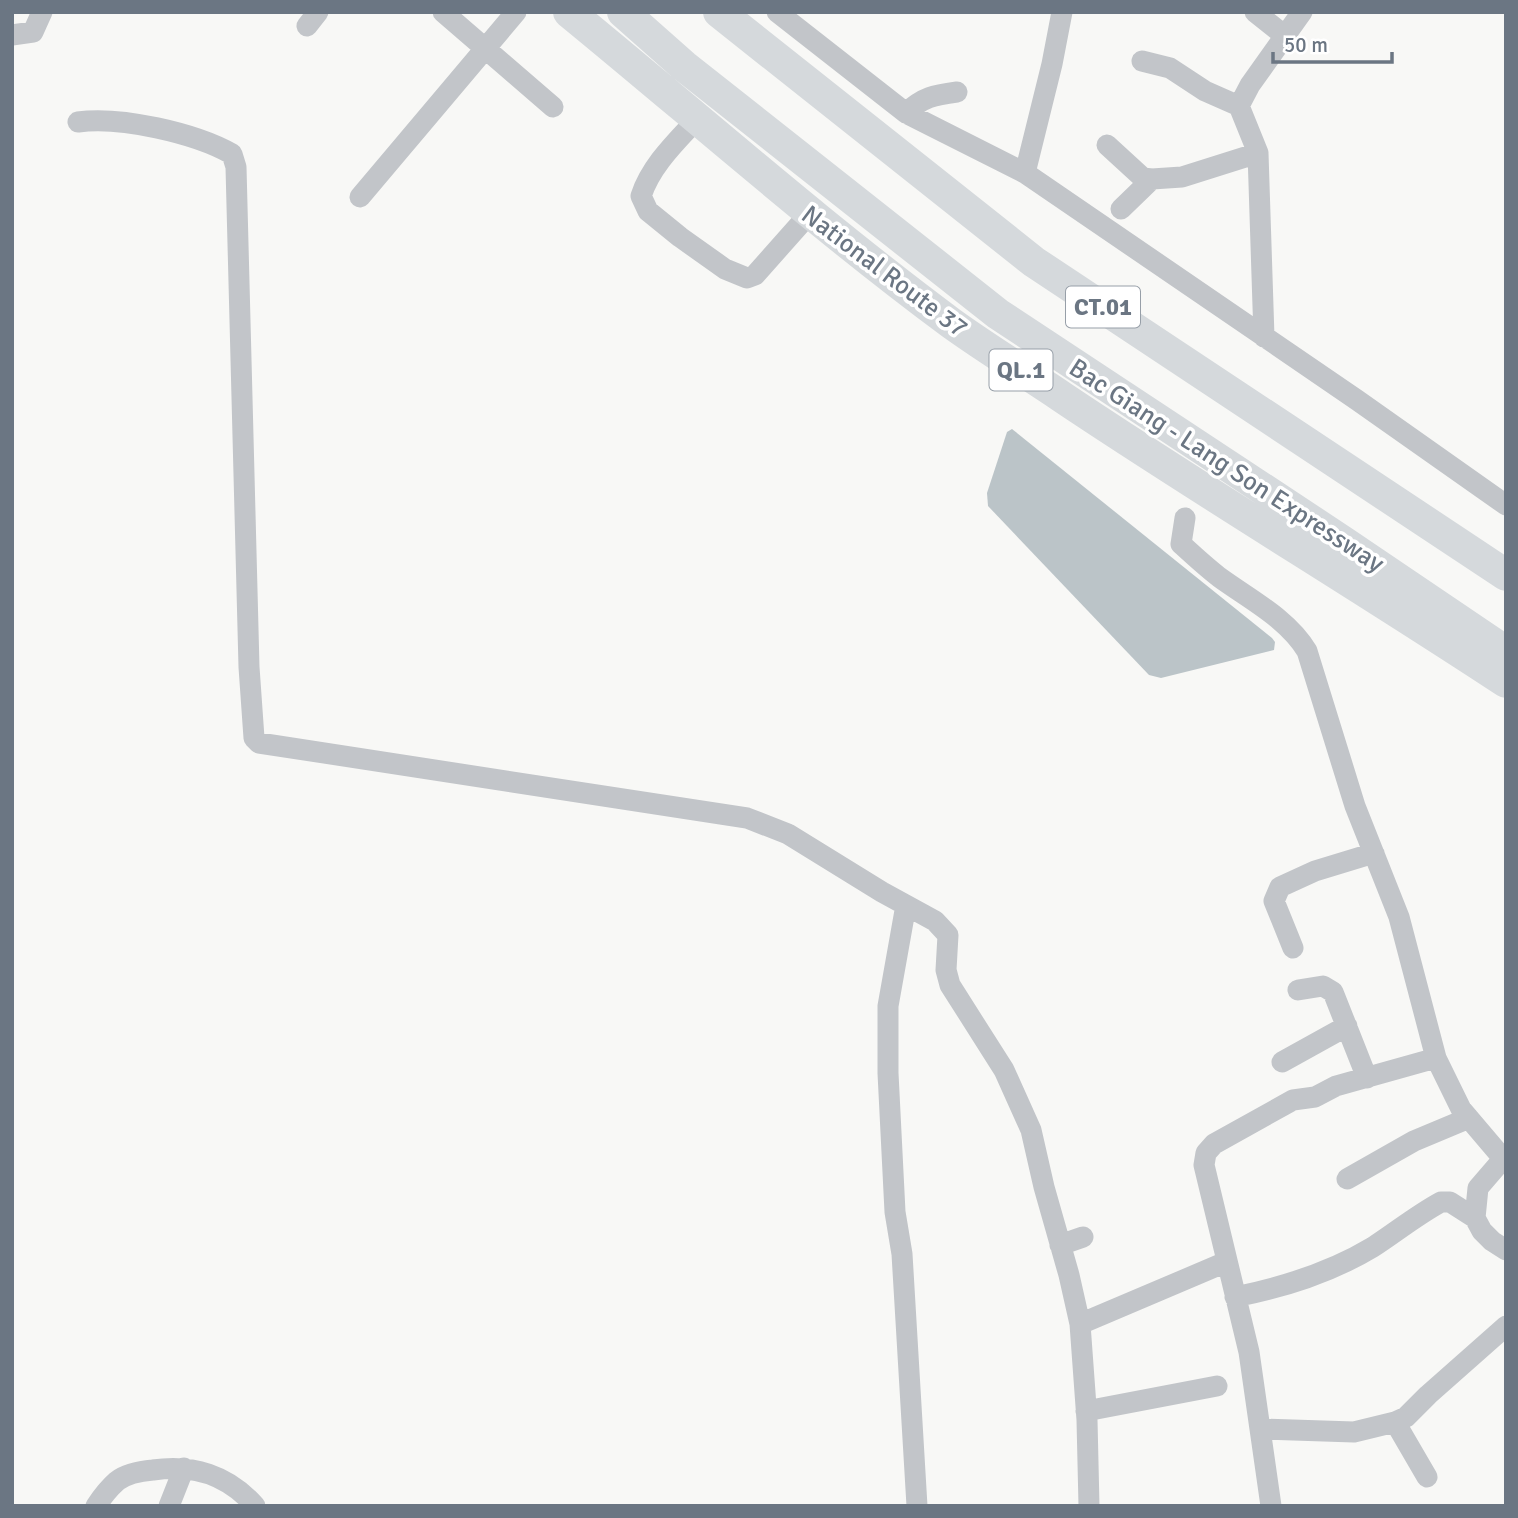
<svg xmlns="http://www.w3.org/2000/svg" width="1518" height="1518" font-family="Signika,sans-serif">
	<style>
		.water { fill: #bbc4c8 }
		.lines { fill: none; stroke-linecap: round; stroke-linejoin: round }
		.minor { stroke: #c2c5c9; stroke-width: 21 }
		.highway { stroke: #d5d9dc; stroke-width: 32 }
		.labels { text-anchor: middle; stroke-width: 7; stroke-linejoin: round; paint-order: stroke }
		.shield { fill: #fff; stroke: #979fa8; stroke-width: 2 }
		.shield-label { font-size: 24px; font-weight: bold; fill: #6b7683 }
		.street-label { font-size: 26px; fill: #6b7683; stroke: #fff }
	</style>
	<rect width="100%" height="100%" fill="#f8f8f6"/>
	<path class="water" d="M1012,429L1272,638L1275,642L1274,650L1161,678L1149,675L988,506L987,493L1007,432Z"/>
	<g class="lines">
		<path class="minor" d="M443,12L553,107
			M777,12L906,113L1025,173L1357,400L1506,505
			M1255,12L1285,36
			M307,26L318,12
			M12,35L33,32L42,12
			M1142,61L1170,68L1205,91L1239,106
			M906,113C923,97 934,95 957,92
			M698,118C677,141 651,165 641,196L648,211L680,237L725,269L747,278L755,275L810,213
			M78,122C120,116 195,133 232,154L236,167L249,667L254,738L259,743L747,818L788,834L882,892L935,921L948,935L946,970L950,985L1004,1070L1031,1130L1044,1187L1069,1275L1080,1324L1087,1420L1089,1506
			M1107,145L1143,178L1152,179
			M1025,173L1052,64L1062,12
			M360,197L516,12
			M1121,209L1152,179L1182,177L1258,153
			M1264,337L1258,153L1239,106L1250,85L1302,12
			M1185,518L1181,544C1193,555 1206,567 1219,577C1249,599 1287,618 1307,651L1355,806L1399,917L1436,1058L1461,1109L1506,1162
			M906,905L888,1006V1073L895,1212L902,1254L917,1506
			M1293,948L1274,901L1280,887L1315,871L1374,853
			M1298,990L1323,986L1333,992L1367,1078
			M1282,1062L1347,1026
			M1503,1159L1478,1188L1475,1218L1482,1231L1492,1241L1506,1250
			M1347,1179L1414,1141L1469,1118
			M1060,1245L1083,1237
			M1235,1297C1284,1287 1330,1273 1373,1247C1396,1232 1417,1215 1441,1202H1450L1475,1218
			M1080,1324L1226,1262
			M1086,1411L1217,1386
			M1395,1422L1427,1477
			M1260,1429L1354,1432L1395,1422L1406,1417L1428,1395L1506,1326
			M96,1506C102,1497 109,1488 117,1481C126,1474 141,1471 153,1470C192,1464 228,1475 255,1506
			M169,1506L184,1468
			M1271,1506L1249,1352L1204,1165L1206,1153L1214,1144L1293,1100L1315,1097L1336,1086L1436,1058"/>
		<path class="highway" d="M569,12C696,116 819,225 951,323C987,349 1025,372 1062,397C1208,495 1359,585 1506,682
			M623,12L684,66L998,314L1345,543L1506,652
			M719,12L1034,262L1506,575"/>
	</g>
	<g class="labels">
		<g class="shield">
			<rect x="1066" y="286.5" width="74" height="41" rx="5"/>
			<rect x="989.5" y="349.5" width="63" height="41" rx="5"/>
		</g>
		<g class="shield-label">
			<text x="1103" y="315">CT.01</text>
			<text x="1021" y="378">QL.1</text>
		</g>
		<g class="street-label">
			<text transform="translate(885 271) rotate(37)" y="9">National Route 37</text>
			<text transform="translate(1227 465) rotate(33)" y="9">Bac Giang - Lang Son Expressway</text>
		</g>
	</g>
	<rect width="1518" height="1518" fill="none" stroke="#6b7683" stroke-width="28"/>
	<path d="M1273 52v10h119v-10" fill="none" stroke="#6b7683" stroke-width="3.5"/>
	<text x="1284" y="52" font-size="21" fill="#6b7683" stroke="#ffffff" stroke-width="5" paint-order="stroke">50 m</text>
</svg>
